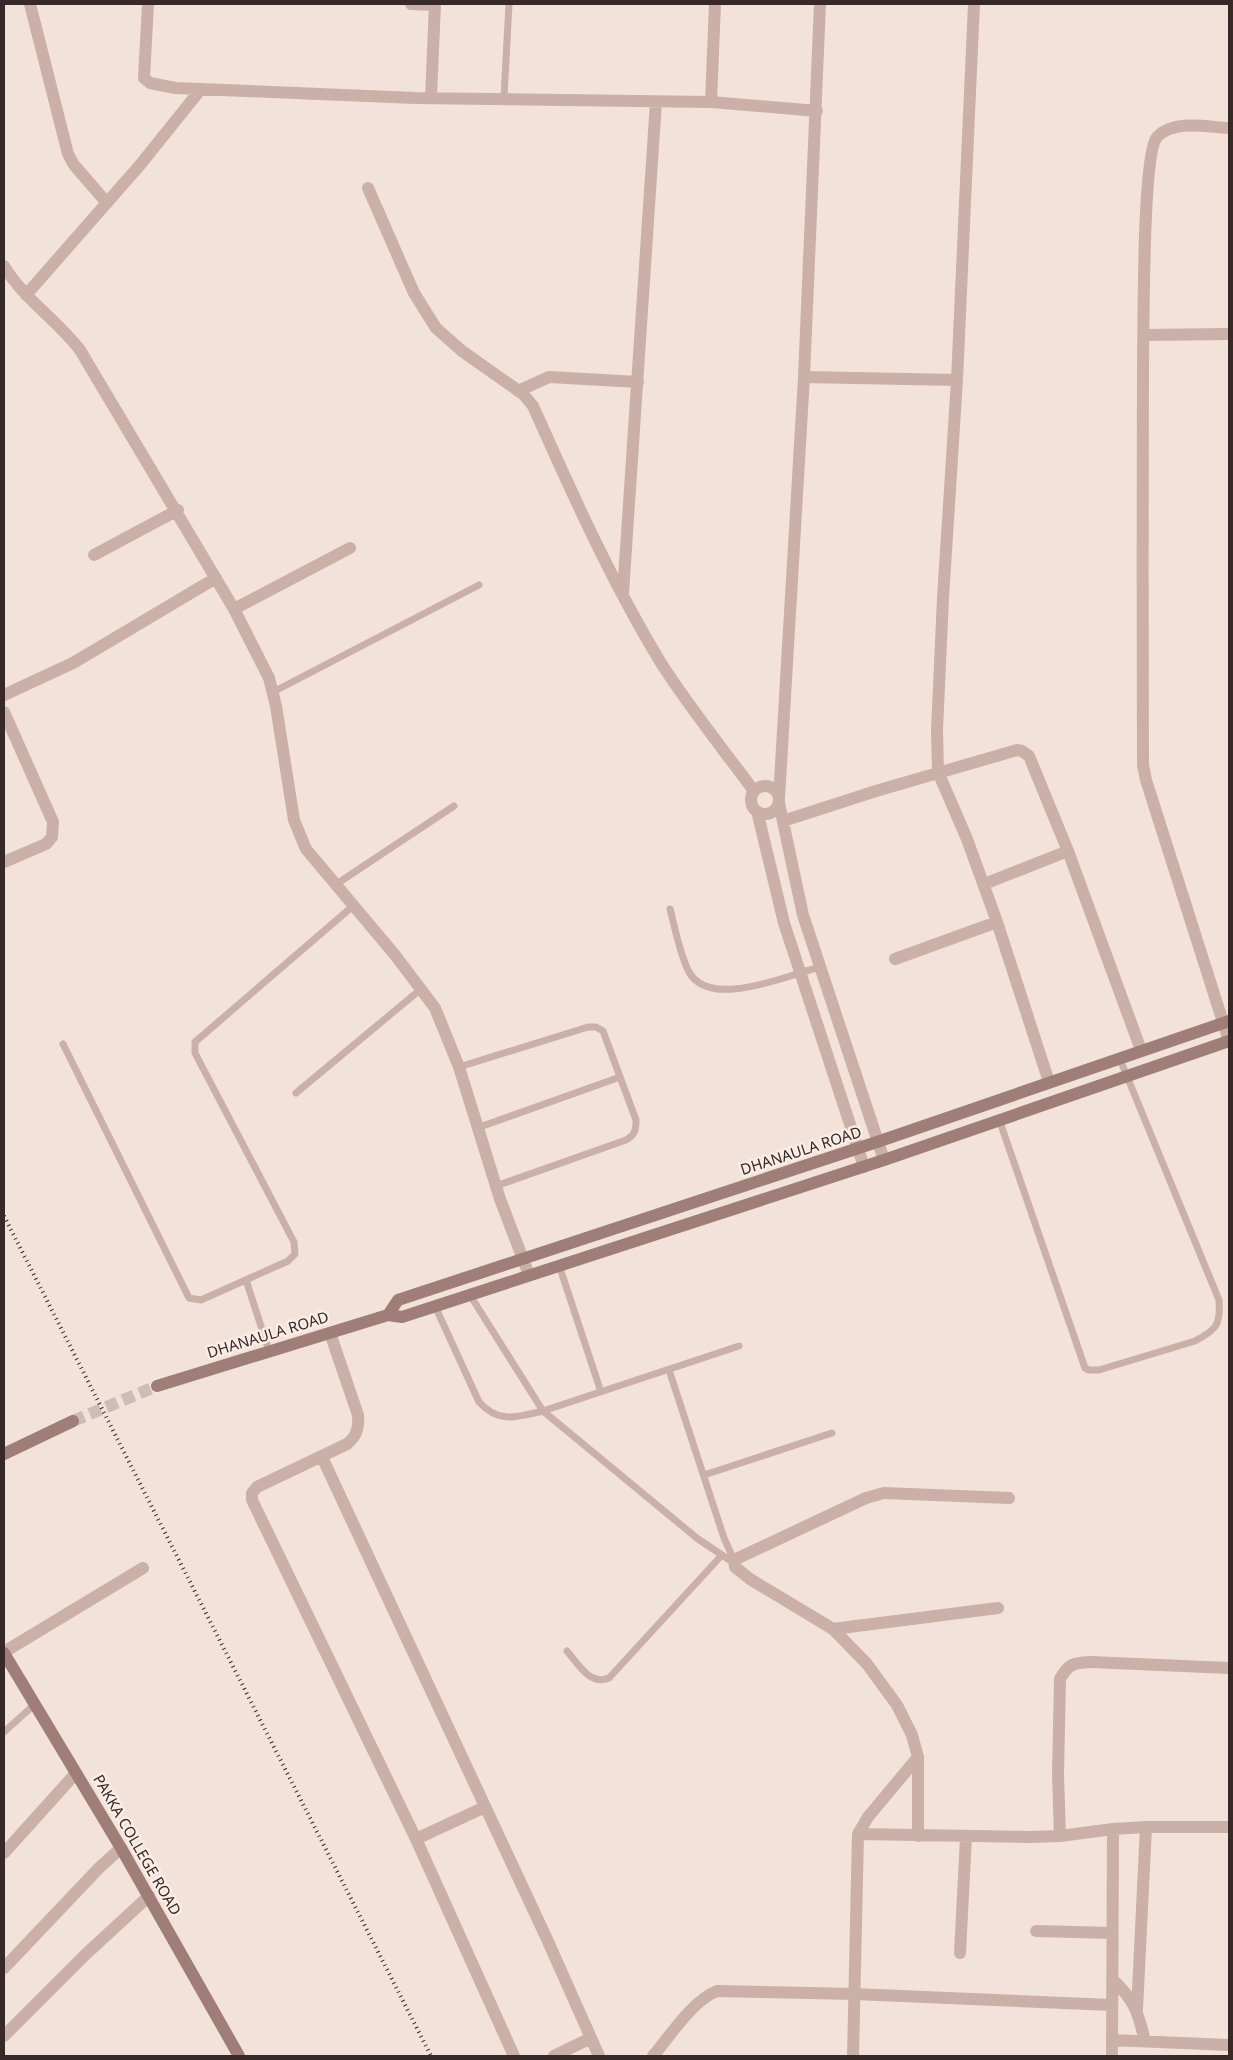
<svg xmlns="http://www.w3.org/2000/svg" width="1233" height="2060" font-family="'Noto Sans',sans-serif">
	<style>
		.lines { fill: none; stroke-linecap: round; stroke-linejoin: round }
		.secondary-tunnel { stroke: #ccbdb6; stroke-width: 12; stroke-dasharray: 12 6; stroke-linecap: butt }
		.lane { stroke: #cab0a6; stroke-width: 7 }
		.street { stroke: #cab0a6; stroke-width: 12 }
		.secondary { stroke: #9e7e77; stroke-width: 12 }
		.rail { stroke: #362927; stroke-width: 4; stroke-dasharray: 1 4; stroke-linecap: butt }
		.labels { text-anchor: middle; stroke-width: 5; stroke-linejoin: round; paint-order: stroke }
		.street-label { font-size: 15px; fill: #362927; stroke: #f9ede6 }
	</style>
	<rect width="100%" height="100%" fill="#f2e2da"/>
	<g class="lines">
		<path class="secondary-tunnel" d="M73,1421L157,1386"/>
		<path class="lane" d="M504,97L509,4
			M273,692L479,585
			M335,885L454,806
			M670,909C675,928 680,955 689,972C710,1010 788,975 820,967
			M63,1044L189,1298L201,1300L288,1261L295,1254L294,1242L195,1053V1042L353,906
			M459,1067L588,1027H596L603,1031L636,1120C636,1130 635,1135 626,1140L496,1186
			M296,1093L421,989
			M1000,1122L1085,1368L1089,1370H1099L1195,1341C1216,1330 1221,1325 1219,1300L1119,1057
			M477,1128L620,1077
			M559,1265L601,1392
			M246,1280L269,1351
			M470,1295L543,1411L698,1539L734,1563
			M435,1306L479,1402C499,1424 517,1417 543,1411L739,1346
			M669,1370L724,1538L734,1560
			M704,1475L832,1433
			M567,1651C578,1664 590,1686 609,1678L721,1556
			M4,1732L35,1704"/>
		<path class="street" d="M30,4L68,154L74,165L107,203
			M148,4L144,78L150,83L175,88L415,98L711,102L817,111
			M411,4L435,5
			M974,4L957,380L943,598L937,730L938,772L967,839L997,922L1049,1082
			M431,97L435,4
			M711,102L715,4
			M368,188L414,293L436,328L462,351L523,394L533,406C572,493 611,581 661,663C689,707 723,749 754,791
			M4,266C24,299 57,320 80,350L234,609L269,678L276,706L294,820L306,849L395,955L435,1008L459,1067L500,1199L529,1275
			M26,295L140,165L201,89
			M1144,335L1229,334
			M804,377L957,380
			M518,391L549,377L638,382
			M94,555L178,510
			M623,593L656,102
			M234,609L350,548
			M4,695L73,663L216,578
			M4,712L53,822L52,837L46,844L4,862
			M751 800a14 14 0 1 1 28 0a14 14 0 1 1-28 0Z
			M779,798L804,377L820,4
			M779,803L803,915L884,1160
			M757,811L784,923L864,1167
			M783,821L876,791L1017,750L1022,751L1029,756L1068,851L1141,1050
			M984,884L1068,851
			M895,959L997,922
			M1229,1041L1146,780L1143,765C1142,631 1143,496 1143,362C1144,329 1142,155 1157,137C1174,119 1207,127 1229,128
			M330,1333L358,1415C359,1428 357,1436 347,1444L257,1487L252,1493V1500L416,1839L514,2056
			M322,1457L546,1937L599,2056
			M833,1629L998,1608
			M4,1652L143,1568
			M858,1834L1031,1837L1060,1836L1113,1829L1146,1827H1229
			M918,1836V1757L912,1735L897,1705L867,1664L833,1629L750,1579L735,1567L734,1560L866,1498L884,1493L1009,1498
			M1060,1836L1058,1774L1060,1679C1069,1663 1074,1663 1091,1662L1229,1668
			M416,1839L485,1807
			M4,1853L76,1773
			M1036,1931L1112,1933
			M960,1953L966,1837
			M4,1968L99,1868L121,1848
			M1112,1979C1134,1999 1138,2012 1145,2041
			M1137,2010L1146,1827
			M4,2036L86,1954L149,1896
			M1112,2040L1229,2045
			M554,2056L591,2038
			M653,2056C670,2036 693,2000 717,1991L855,1994L1112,2005
			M853,2056L858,1834L868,1817L918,1757
			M1112,2056L1113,1829"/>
		<path class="secondary" d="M388,1315L398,1300L877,1142L1229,1021
			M157,1386L388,1315L402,1317L884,1160L1229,1041
			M4,1454L73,1421
			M4,1653L121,1848L239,2056"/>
		<path class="rail" d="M4,1216L431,2056"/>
	</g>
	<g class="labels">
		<g class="street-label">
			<text transform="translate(801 1151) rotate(-18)" y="5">DHANAULA ROAD</text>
			<text transform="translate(268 1335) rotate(-17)" y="5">DHANAULA ROAD</text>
			<text transform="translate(137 1845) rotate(60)" y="5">PAKKA COLLEGE ROAD</text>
		</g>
	</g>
	<rect width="1233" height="2060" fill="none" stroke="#362927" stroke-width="10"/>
</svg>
